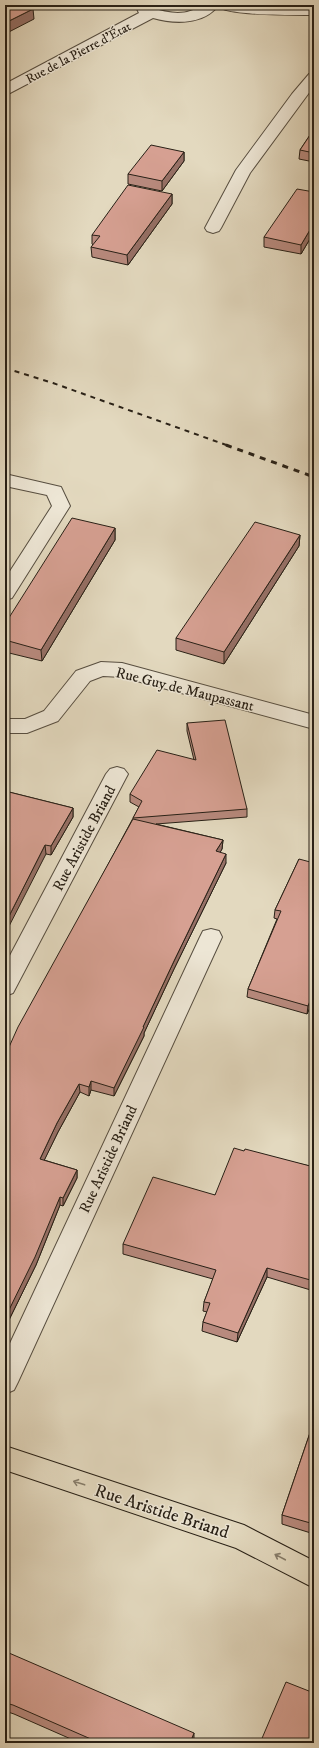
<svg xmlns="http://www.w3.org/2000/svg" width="319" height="1748" font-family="'IM FELL DW Pica',serif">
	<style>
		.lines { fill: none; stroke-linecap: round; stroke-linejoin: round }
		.minor-casing { stroke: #574e40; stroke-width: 2 }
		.major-casing { stroke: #282016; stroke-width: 2 }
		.minor { fill: #ede6d5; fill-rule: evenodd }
		.major { fill: #e3d9bf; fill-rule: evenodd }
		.rail-far1 { stroke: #282016; stroke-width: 2; stroke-dasharray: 5 5; stroke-linecap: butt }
		.rail { stroke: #282016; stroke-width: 3; stroke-dasharray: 6 6; stroke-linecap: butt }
		.wall { fill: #b88a7e; stroke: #282016 }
		.shaded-wall { fill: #967066; stroke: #282016 }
		.building { fill: #d6a092; stroke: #282016 }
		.oneway { stroke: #867c6a }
		.labels { text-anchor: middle; stroke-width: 3; stroke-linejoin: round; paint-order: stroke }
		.far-street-label { font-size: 13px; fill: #282016; stroke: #ede6d5 }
		.street-label { font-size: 15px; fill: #282016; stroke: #ede6d5 }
		.near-street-label { font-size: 18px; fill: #282016; stroke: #ede6d5 }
	</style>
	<rect width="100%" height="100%" fill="#e3d9bf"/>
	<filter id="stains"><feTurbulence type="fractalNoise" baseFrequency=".005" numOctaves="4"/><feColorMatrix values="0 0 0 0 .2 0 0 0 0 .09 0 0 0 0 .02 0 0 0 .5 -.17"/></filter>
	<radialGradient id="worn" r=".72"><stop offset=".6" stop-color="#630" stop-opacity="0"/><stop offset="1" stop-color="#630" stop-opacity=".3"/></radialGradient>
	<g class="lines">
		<defs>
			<path id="minor" d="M135,5H149L151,8C169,13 186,17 202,5L314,7V15C297,15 227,16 218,6C203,25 174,24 153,18L10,93L5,94V84L139,13Z
				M314,73V86L250,173L221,228L219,231L213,233L207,231L205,228L236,170L292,94L309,74Z
				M5,474L61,487L70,506L12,598L5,600V579L52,506L47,495L5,486Z
				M101,662L122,663L314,715V729L122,677L103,676L90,681L58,721L27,733H5V719H25L44,711L76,671Z
				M117,767L124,769L128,774L13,993L5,996V965L106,774L110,769Z
				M211,929L219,931L222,937L18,1382L14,1390L5,1394V1354L200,937L203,931Z"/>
			<path id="major" d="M5,1446L244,1525L314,1561V1588L236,1548L5,1470Z"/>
		</defs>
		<use href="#minor" class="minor-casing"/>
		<use href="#major" class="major-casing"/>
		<use href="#minor" class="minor"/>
		<use href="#major" class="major"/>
		<path class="rail-far1" d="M5,368L53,383L229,446"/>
		<path class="rail" d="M226,445L314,477"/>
	</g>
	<path class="wall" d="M314,129V162L299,159L300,150Z
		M184,152V161L162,191L128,184V174Z
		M314,192V232L301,254L264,247V237Z
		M172,194V204L128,265L92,257L91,247L93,245L92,244V235Z
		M115,528V540L42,661L5,652V624Z
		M300,535L299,546L224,664L176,650V638Z
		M187,723L247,809V817L156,824L223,840L222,849L220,852L226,863L174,969L144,1033V1036L114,1096L91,1090L89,1096L80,1092L58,1132L44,1160L77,1170V1178L63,1206L60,1205L36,1265L7,1324H5V1056L139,807L130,802V794L194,760L187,731Z
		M311,757H314V782L311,768Z
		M5,791L73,808V817L51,855L46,854Z
		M299,859L314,999L307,1014L247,997L248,989L277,919L274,918L275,910Z
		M244,1151L314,1167V1291L267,1277L237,1342L202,1331L203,1322L207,1312L203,1311L204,1302L213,1279L123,1254V1244L215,1195Z
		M314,1421V1534L282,1524V1515Z
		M5,1657L194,1742V1743H80L14,1714L5,1711Z"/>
	<path class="shaded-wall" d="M33,9L34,19L5,34V23Z
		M184,152V161L162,191V181Z
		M172,194V204L128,265L127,255Z
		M314,223V232L301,254V245Z
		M115,528V540L42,661L41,650Z
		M300,535L299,546L224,664V652Z
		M73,808V817L51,855V846Z
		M223,840L222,849L216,860V851Z
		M45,845L46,854L5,934V924Z
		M226,854V863L174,969L144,1033V1036L114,1096V1088L174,961Z
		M314,991V999L307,1014L308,1006Z
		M91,1081V1090L89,1096V1087Z
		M79,1084L80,1092L58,1132L41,1167L40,1159L57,1123Z
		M77,1170V1178L63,1206V1198Z
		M60,1197V1205L36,1265L7,1324L6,1316Z
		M267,1268V1277L237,1342L238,1333Z
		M194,1733V1743H190Z"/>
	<path class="building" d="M5,5H24L33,9L5,23Z
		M314,129V153L300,150Z
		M151,145L184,152L162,181L128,174Z
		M128,185L172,194L127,255L91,247L100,236L92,235Z
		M297,189L314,192V223L301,245L264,237Z
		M72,518L115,528L41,650L5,640V624Z
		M255,522L300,535L224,652L176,638Z
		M225,720L247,809L133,818L142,801L130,794L157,750L196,760L187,723Z
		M311,757H314V769Z
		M5,791L73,808L51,846L45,845L5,924Z
		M133,819L223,840L216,851L226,854L174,961L143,1027H144L114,1088L91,1081L89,1087L79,1084L57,1123L40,1159L77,1170L63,1198L60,1197L35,1257L6,1316H5V1056L18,1027Z
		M299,859L314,863V991L308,1006L248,989L281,911L275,910Z
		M234,1148L244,1151L245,1149L314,1167V1281L267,1268L238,1333L203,1322L210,1303L204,1302L216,1270L123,1244L153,1177L215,1195Z
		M314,1421V1524L282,1515Z
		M9,1653L194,1733L190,1743H100L13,1705L5,1703V1657L6,1658Z
		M286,1682L314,1693V1743H260Z"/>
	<defs><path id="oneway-shaft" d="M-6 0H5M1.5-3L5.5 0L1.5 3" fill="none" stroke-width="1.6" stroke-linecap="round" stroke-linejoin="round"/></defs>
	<g class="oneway">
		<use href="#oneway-shaft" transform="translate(79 1483) rotate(-162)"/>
		<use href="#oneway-shaft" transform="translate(280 1557) rotate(-152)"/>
	</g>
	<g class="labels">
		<g class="far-street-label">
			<text transform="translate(78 52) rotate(-28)" y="5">Rue de la Pierre d'État</text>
		</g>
		<g class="street-label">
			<text transform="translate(185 689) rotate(14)" y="5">Rue Guy de Maupassant</text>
			<text transform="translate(84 838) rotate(-62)" y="5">Rue Aristide Briand</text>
			<text transform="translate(108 1159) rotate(-65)" y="5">Rue Aristide Briand</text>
		</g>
		<g class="near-street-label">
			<text transform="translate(162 1511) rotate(18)" y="6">Rue Aristide Briand</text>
		</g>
	</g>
	<rect width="319" height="1748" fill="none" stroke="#e3d9bf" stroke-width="20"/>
	<rect x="6" y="6" width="307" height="1736" fill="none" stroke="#282016" stroke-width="2"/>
	<rect x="10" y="10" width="299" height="1728" fill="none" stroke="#282016"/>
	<rect width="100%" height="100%" filter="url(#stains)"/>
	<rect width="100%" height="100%" fill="url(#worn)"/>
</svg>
